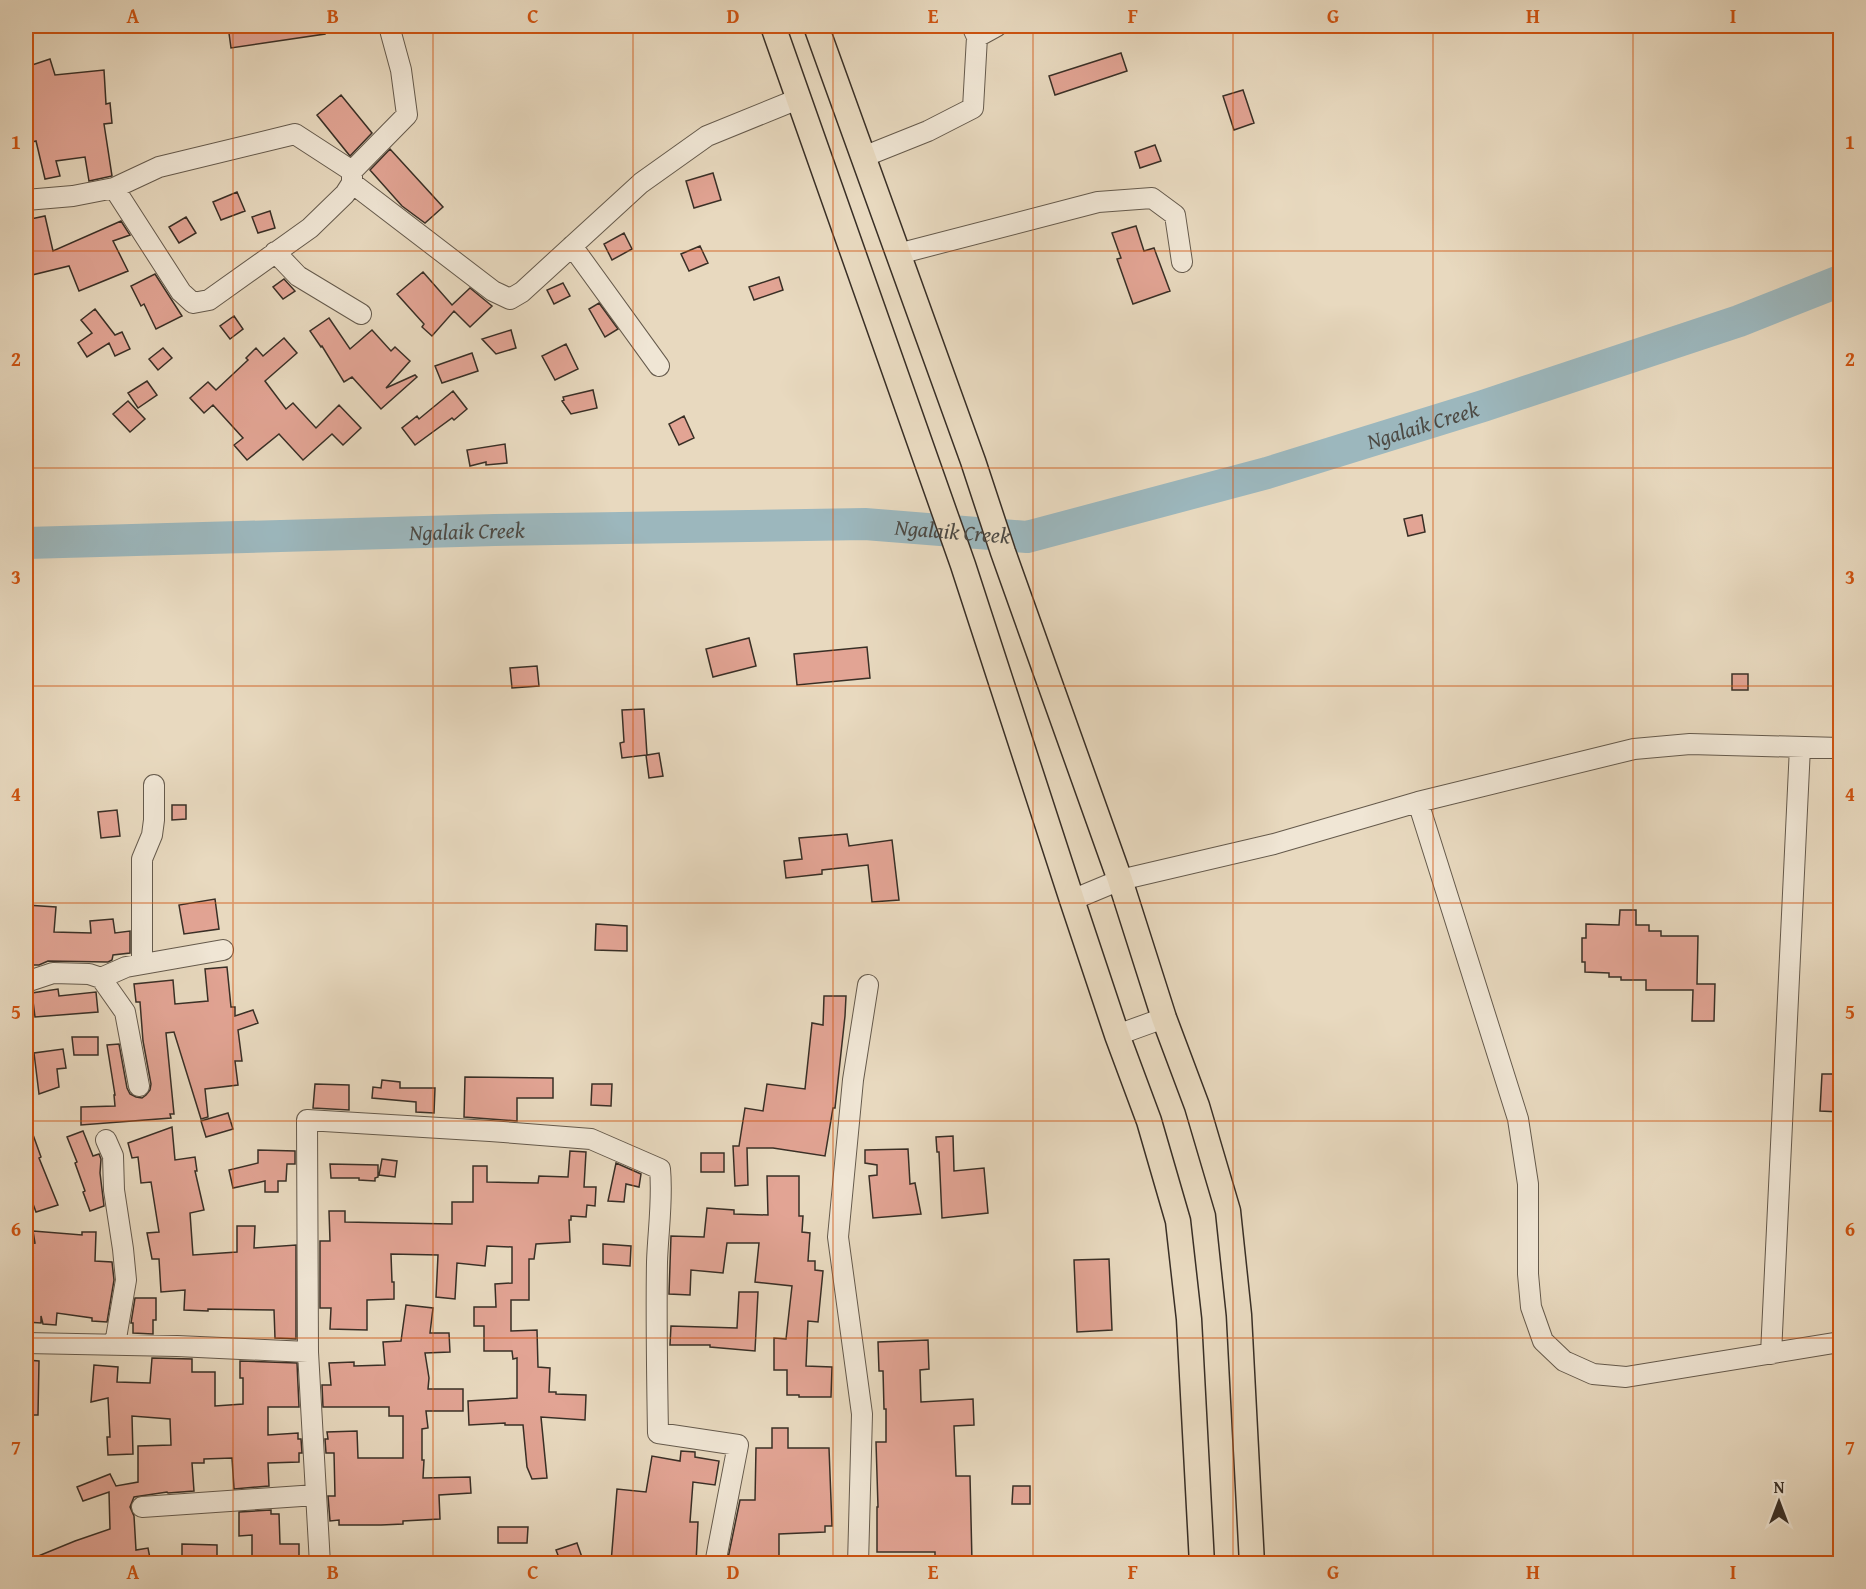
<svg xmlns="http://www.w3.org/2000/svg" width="1866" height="1589" font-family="'Gentium Book Plus',serif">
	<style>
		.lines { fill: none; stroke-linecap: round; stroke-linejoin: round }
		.river { stroke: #9cb7bd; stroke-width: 32 }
		.building { fill: #e2a494; stroke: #392f26; stroke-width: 1.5 }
		.minor-casing { stroke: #655a4c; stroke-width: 22 }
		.major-casing { stroke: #392f26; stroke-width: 27 }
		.minor { stroke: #f0e6d5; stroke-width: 20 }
		.major { stroke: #e8d9bf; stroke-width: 24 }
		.grid { fill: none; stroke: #ce5310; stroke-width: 1.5; stroke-opacity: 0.55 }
		.labels { text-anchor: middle; stroke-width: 5; stroke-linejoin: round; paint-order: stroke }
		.water-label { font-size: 22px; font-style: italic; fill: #4d4a44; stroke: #f0e6d5 }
		.neatline { fill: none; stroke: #ce5310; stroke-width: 2 }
		.grid-label { font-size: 20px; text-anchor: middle; font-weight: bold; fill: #ce5310 }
	</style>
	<rect width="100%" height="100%" fill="#e8d9bf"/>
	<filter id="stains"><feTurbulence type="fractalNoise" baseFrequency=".00333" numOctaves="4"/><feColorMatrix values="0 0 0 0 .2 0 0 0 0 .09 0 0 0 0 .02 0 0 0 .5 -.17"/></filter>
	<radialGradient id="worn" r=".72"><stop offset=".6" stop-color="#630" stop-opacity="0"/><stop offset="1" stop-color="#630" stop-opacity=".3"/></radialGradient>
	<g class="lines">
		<path class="river" id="s1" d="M26,543L495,530L865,524L1027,537L1267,473L1483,406L1739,321L1840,281"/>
	</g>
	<path class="building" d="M228,26H325V34L231,48Z
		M1121,53L1127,71L1055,95L1049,76Z
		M50,59L55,75L104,70L106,104L110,103L112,123L104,124L112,176L89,181L85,157L56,161L60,176L45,179L36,141L28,143L26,132V67Z
		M1243,90L1254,123L1234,130L1223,96Z
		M341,95L372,133L350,156L317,115Z
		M1155,145L1161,161L1140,168L1135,152Z
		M390,149L443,207L425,223L402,206L370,170Z
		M713,173L721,200L694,208L686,181Z
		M237,192L245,211L221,220L213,202Z
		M270,211L275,228L258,233L252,217Z
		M45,216L53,251L121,221L130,235L113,241L128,271L79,291L69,266L28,276L26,263V220Z
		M186,217L196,233L179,243L169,227Z
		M1136,226L1144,251L1154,248L1170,291L1133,304L1117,259L1121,258L1112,233Z
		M624,233L632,249L612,260L604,244Z
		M700,246L708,263L689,271L681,254Z
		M423,272L452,305L470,288L492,306L470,327L454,311L432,336L422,327L424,324L397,294Z
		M155,274L182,316L156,329L144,304L141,306L131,286Z
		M779,277L783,290L754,300L749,287Z
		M284,279L295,291L283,299L273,287Z
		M563,283L570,296L554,304L547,290Z
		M599,303L618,329L605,337L589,309Z
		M95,309L115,335L122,332L130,349L115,356L109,343L87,357L78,343L92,333L81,320Z
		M234,316L243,329L230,339L220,326Z
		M329,318L350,349L372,330L391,351L395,347L410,361L386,388L415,375L417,377L381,409L352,377L344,382L322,346L321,347L310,331Z
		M511,330L516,348L496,354L482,339Z
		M284,338L297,353L265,381L286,409L293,403L316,428L339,405L361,428L343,445L332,434L303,460L279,434L247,460L234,445L243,438L213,405L204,413L190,398L208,382L216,390L248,360L246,358L256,348L263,356Z
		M566,344L578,369L555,380L542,356Z
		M163,348L172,358L158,370L149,359Z
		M472,353L478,371L442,383L435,366Z
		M147,381L157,395L138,408L128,393Z
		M593,390L597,408L571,414L562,401L564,400L563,397Z
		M453,391L467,409L454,420L452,418L415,445L402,428L417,416L419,419Z
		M128,401L145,419L130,432L113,414Z
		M684,416L694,438L679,445L669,424Z
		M505,444L507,463L486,465V462L470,466L467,450Z
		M1422,515L1425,532L1408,536L1404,519Z
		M749,638L756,666L713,677L706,649Z
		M867,647L870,678L797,685L794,654Z
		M537,666L539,686L512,688L510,668Z
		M1732,674H1748V690H1732Z
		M644,709L647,755L659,753L663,776L649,778L646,755L622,758L620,743L624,742L622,710Z
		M172,805H186V819L172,820Z
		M117,810L120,836L101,838L98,812Z
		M847,834L849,846L892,840L899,900L872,902L868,865L822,870V874L786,878L784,861L802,859L799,838Z
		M215,899L219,929L184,934L179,905Z
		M26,905L56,907L54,932L91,933L90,921L113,919L115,933L130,931V953L113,955L112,960L108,962L48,961L39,965H31L32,945L28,944L32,919H26Z
		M1620,910H1636V925H1649V931H1661V936H1698L1697,984H1715L1714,1021H1692L1693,990H1646V980H1621V977H1609V973L1585,972V962H1582V938H1586V924L1619,925Z
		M596,924L627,926V951L595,950Z
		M227,967L231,1007H235V1016L253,1010L258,1023L238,1030L242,1061H235L238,1085L205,1089L208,1117L201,1119L174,1032L166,1033L174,1114H170L171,1118L81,1125V1107L115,1106L114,1095H115L107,1045L119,1044L127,1088L130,1094L136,1097L142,1098L146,1095L150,1090L151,1084L143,1041L140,1002H136L134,984L173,980L175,1004L208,1001L205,969Z
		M58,989L59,996L96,992L98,1012L35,1017L32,993Z
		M824,996H846L845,1016L835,1108H833L825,1156L773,1148H747L748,1185L735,1186L733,1146H739L745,1108L763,1111L767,1084L805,1089L812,1023L823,1025Z
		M72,1037H98V1055H74Z
		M63,1049L66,1068L57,1069L59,1087L39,1094L34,1053Z
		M1822,1074H1840V1112L1820,1111Z
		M465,1077L553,1078V1098H517V1121L464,1117Z
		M382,1080L400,1082V1088H435L434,1113L416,1112V1102L372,1098L373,1087L381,1088Z
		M315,1084L349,1085V1110L313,1108Z
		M592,1084H612L611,1106L591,1105Z
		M228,1113L233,1129L206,1137L201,1121Z
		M27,1118L41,1157L39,1158L58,1205L36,1212L26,1185V1119Z
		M172,1127L175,1160L195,1157L197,1171H195L204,1210L190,1213L193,1255L237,1252V1226H255L254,1248L296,1245V1339L275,1338L274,1310L208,1309V1311L184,1310L185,1290L161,1292L159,1259H152L147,1233L159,1232L151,1182L141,1183L138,1157L132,1158L128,1143Z
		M83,1131L93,1156L99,1154L101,1159L100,1173L104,1206L90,1211L83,1192L85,1191L75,1163L77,1162L67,1137Z
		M953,1136L954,1171L984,1168L988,1213L942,1218L939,1152H937L936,1137Z
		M908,1149L910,1184L915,1183L921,1214L873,1218L869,1176L877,1175V1165L865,1163V1150Z
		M258,1150L295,1151V1164H287L286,1181H278V1192H265V1181L233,1188L229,1170L258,1163Z
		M570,1151L586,1152L584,1187H596L595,1206L587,1205L586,1217L571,1216V1220H569L570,1242L536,1244L534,1259H529V1300H511V1331L537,1330L538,1367L550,1368L549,1392H556V1394L586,1395L585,1420L541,1417L547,1478L532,1479L527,1467L523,1425H505V1423L469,1425L468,1401L517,1398V1358L513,1359L512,1351H484V1326H474V1307H496L495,1284L512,1283V1247L487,1246L485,1266L457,1263L455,1299L436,1297L438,1255L391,1254L392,1282H394V1299L367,1300V1330L330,1329L331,1308H320V1241H330L329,1211H345V1222L452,1224V1202H473V1166H487V1182L538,1183L539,1176L568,1177Z
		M701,1153H724V1172H701Z
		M382,1159L397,1161L395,1177L379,1175Z
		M616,1163L641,1174L639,1187L626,1184L624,1202L608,1201Z
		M330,1164L378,1165V1177L375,1178V1181L359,1180V1178H331Z
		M767,1176H799V1216H803L802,1232L810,1233L808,1261H815V1270L823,1271L818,1322L808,1321L806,1366L832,1367L831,1397H799V1395H787V1370H774V1338L786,1339L792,1286L755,1282L759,1243H727L723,1273L691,1270L690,1295L669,1294L671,1236L704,1237L707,1208L734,1210V1214L768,1215Z
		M33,1231L82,1235V1232H96L95,1261L112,1262L114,1280L107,1322L92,1321V1318L57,1313L56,1325L43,1324L41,1316V1323L26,1322V1244L35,1243Z
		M603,1244L631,1246L630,1266L603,1264Z
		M1109,1259L1112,1330L1077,1332L1074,1260Z
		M739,1292H758L755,1351L710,1347V1345H670L671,1326L737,1328Z
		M135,1298H156V1320H153V1334L133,1333V1323H131Z
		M406,1305L433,1308L430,1333H449L450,1352L425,1353L429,1378L428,1389H463V1411H426L428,1428L422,1429V1460H424L423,1478L470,1477L471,1493L439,1495L440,1519L403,1521V1524L381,1525H339V1520L330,1521L328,1496H335L334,1453H326L325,1439H328L327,1432L357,1431L358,1458H403V1416H389V1407H323L322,1385H331L329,1363L354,1362V1366L385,1365L383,1342L401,1341Z
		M928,1340L929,1369L920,1370L921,1402L973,1399L974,1425L954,1426L956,1476H970L972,1562L935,1563V1552H877V1507H878L876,1442H886V1409H884L883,1371H879L878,1342Z
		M152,1358L192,1359V1372H215V1406L243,1404V1378H240V1361L297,1363L299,1407H268V1435L298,1433V1439H301L302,1453H299V1462L268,1463L269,1486L234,1489L232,1458L204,1459V1463H192L194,1491L168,1493L167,1492L134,1497L130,1507L134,1516L136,1550L148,1548L151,1563H26V1561L75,1541L110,1529L109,1492L83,1501L77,1487L110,1474L116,1486L138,1482V1446L171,1445L170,1419L132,1416L133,1454L108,1455L107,1437H110L108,1398L91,1402L94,1365L118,1367L117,1382L150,1383Z
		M26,1360L39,1361L38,1415H26Z
		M772,1428H788V1448H829L832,1526H825V1532L779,1534V1563H727L740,1500H755L756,1448H772Z
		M681,1451L695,1452V1457L719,1461L715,1485L693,1482L690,1522H698L696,1563H611L617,1489L646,1492L652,1456L680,1461Z
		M1013,1486H1030V1504H1012Z
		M271,1510V1514H279L280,1544H299V1563H252V1535L239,1536V1512Z
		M498,1527H528L527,1543H498Z
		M577,1543L584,1563H561L556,1550Z
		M182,1544L217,1545V1559L182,1558Z"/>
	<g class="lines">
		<defs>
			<path id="minor" d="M977,37L997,26
				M863,157L928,131L973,108L977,37L972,26
				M352,183L493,291L510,299L522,292L641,183L707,136L798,99
				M114,188L181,292L193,303L209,300L310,228L345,194L352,183V171L407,115L401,70L389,26
				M26,200L73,196L114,188L159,167L295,134L352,171
				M572,246L659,366
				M275,252L298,276L361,314
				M898,254L1098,202L1152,198L1175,215L1182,262
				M1418,802L1518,1119L1528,1184V1274L1531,1307L1543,1341L1564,1361L1593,1374L1626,1377L1840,1342
				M1072,900L1120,880L1274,844L1418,802L1634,749L1690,744L1840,748
				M142,963V859L152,835L154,820V785
				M101,978L125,1012L139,1086
				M26,982L53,973L89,974L101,978L126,967L223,950
				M1117,1035L1164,1018
				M106,1140L113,1156L114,1190L123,1249L126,1280L115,1344
				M26,1343L177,1346L308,1352
				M1771,1354L1800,747
				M142,1507L316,1495
				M320,1564L308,1352L307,1120L490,1131L591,1139L660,1169C663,1200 658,1231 657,1262C656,1319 657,1376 658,1433L738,1445L715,1564
				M858,1564L862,1414L838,1237L853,1080L868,985"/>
			<path id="major" d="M773,26L963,565L1072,900L1117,1035L1149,1121L1178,1221L1189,1319L1202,1564
				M816,26L973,461L1003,552L1120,880L1164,1018L1197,1106L1228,1211L1239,1315L1252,1564"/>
		</defs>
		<use href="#minor" class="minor-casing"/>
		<use href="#major" class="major-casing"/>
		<use href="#minor" class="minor"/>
		<use href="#major" class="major"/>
	</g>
	<path class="grid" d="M233,26V1564M433,26V1564M633,26V1564M833,26V1564M1033,26V1564M1233,26V1564M1433,26V1564M1633,26V1564M26,251H1840M26,468H1840M26,686H1840M26,903H1840M26,1121H1840M26,1338H1840"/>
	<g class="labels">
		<g class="water-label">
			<text dy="8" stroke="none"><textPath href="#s1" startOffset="1413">Ngalaik Creek</textPath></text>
			<text dy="8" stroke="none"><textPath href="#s1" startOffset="927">Ngalaik Creek</textPath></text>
			<text dy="8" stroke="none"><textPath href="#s1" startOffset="441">Ngalaik Creek</textPath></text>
		</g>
	</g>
	<rect width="1866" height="1589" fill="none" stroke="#e8d9bf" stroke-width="66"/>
	<g transform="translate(1779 1502)" stroke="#f0e6d5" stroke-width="4.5" paint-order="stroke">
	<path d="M0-4.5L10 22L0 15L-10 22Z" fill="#392f26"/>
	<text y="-9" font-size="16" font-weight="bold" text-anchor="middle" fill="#392f26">N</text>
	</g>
	<rect x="33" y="33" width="1800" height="1523" class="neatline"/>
	<g class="grid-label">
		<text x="133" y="23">A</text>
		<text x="333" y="23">B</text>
		<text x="533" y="23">C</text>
		<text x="733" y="23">D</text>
		<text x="933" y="23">E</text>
		<text x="1133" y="23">F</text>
		<text x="1333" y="23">G</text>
		<text x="1533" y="23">H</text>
		<text x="1733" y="23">I</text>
		<text x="16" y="149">1</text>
		<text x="1850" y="149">1</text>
		<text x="16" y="366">2</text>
		<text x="1850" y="366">2</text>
		<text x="16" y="584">3</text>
		<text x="1850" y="584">3</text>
		<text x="16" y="801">4</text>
		<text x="1850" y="801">4</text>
		<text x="16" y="1019">5</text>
		<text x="1850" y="1019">5</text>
		<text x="16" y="1236">6</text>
		<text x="1850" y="1236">6</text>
		<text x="16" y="1454">7</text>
		<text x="1850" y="1454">7</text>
		<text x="133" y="1579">A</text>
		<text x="333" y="1579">B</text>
		<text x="533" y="1579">C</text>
		<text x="733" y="1579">D</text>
		<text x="933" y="1579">E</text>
		<text x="1133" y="1579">F</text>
		<text x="1333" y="1579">G</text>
		<text x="1533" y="1579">H</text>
		<text x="1733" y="1579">I</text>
	</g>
	<rect width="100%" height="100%" filter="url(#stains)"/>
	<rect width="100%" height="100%" fill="url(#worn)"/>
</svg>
